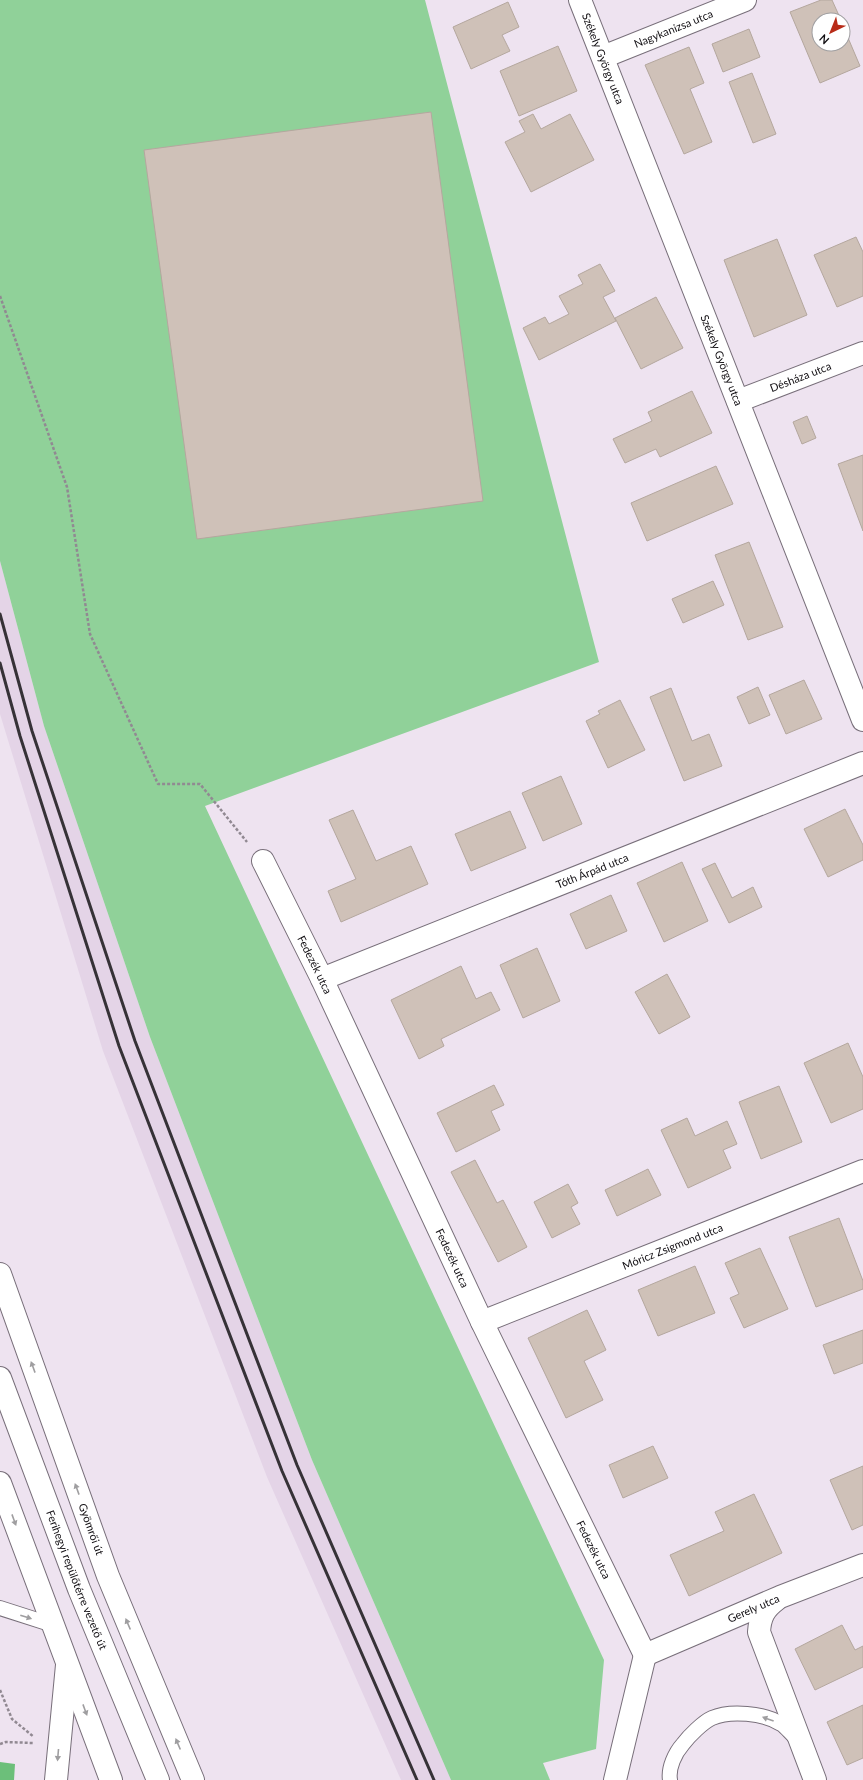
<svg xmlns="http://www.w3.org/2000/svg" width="863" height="1780" font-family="Lato,sans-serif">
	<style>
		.built { fill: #e4d4e7 }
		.green { fill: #90d199 }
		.forest { fill: #6cbf7a }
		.building { fill: #cfc1b8; stroke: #b4a79e }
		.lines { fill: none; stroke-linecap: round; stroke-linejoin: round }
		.service-casing { stroke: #786f7a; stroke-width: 16 }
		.minor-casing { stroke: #786f7a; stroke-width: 24 }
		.tertiary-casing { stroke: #786f7a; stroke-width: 24 }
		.primary-casing { stroke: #786f7a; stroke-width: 24 }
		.path { stroke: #918992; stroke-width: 2.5; stroke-dasharray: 3 2; stroke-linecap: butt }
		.service { stroke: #fff; stroke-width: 14 }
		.minor { stroke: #fff; stroke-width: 22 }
		.tertiary { stroke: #fff; stroke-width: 22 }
		.primary { stroke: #fff; stroke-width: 22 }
		.rail { stroke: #363237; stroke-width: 3 }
		.oneway { fill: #9f9ea0 }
		.labels { text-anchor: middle; stroke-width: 3.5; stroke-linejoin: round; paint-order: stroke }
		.street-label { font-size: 11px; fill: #100d11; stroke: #fff }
	</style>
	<rect width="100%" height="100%" fill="#eee3f0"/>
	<path class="built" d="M0,561L44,726L150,1037L312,1460L451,1780H401L267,1477L103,1051L0,714Z"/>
	<path class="green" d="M0,0H425L599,662L205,806L604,1660L596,1749L543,1763L550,1780H451L312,1460L150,1037L44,726L0,561Z"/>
	<path class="forest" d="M0,1762L15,1764L14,1780H0Z"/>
	<path class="building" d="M821,0H832L841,20H819V44H843V26L860,66L820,83L790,12Z
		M508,2L519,27L502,35L510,51L471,69L453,27Z
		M749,29L760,57L723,72L712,44Z
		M558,46L577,91L519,116L500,71Z
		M689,47L704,83L690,89L712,142L684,154L645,65Z
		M752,73L776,134L753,143L729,82Z
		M431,112L483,501L197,539L144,150Z
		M533,114L541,129L570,114L594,160L531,192L505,142L525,132L519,121Z
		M856,237L863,252V296L837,307L814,255Z
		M777,239L807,315L754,337L724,260Z
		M600,264L615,291L603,297L616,321L539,360L523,328L545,317L549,324L569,314L559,296L583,284L578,275Z
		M656,297L683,348L641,369L615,318Z
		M692,391L712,433L660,457L656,449L625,463L613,439L652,421L648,412Z
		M807,416L816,438L802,444L793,422Z
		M863,455V531L838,464Z
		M716,466L733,504L647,541L631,503Z
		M749,542L783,627L748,640L715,555Z
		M713,581L724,605L683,623L672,599Z
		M804,680L822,719L786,734L769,695Z
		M758,687L770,715L749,724L737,697Z
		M671,688L692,741L709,734L722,766L684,781L650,697Z
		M620,700L645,750L608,768L586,721L600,714L598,711Z
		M561,776L582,824L543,841L522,793Z
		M845,809L863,845V860L828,877L804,829Z
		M353,810L376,861L411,846L428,884L341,922L328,891L356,879L329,820Z
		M510,811L526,848L471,871L455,834Z
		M682,862L708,921L664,942L637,883Z
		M715,863L732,898L753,887L762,907L729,923L702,869Z
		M611,895L627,931L586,949L570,914Z
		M537,948L560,1001L523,1018L500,965Z
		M461,966L476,999L491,992L500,1010L441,1039L444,1046L419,1059L391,1000Z
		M667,974L690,1017L659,1034L635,992Z
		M848,1043L863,1077V1109L831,1123L804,1063Z
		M494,1085L504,1105L491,1111L500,1130L456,1152L437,1113Z
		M779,1086L802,1142L761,1159L739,1102Z
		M687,1118L695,1136L727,1121L737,1144L723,1150L731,1168L688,1188L661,1130Z
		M475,1160L497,1203L503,1200L527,1247L498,1262L451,1172Z
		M648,1169L661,1195L617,1216L605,1190Z
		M568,1184L578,1203L571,1207L580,1224L552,1238L534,1202Z
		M839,1218L863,1281V1289L816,1307L789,1237Z
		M760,1248L788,1309L744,1328L730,1298L739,1294L725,1263Z
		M695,1266L715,1313L658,1336L638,1290Z
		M587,1310L606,1350L584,1361L603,1400L566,1418L528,1338Z
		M863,1330V1363L834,1374L823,1345Z
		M653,1446L668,1478L623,1498L609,1465Z
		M863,1466V1525L852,1530L830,1480Z
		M754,1494L782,1553L689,1596L670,1555L724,1531L715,1512Z
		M842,1625L855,1650L863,1646V1667L815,1690L795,1649Z
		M863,1705V1758L847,1765L827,1722Z"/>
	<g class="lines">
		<defs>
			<path id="service" d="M0,1608L53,1625
				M670,1780C668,1768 675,1753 683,1744C689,1736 703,1722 712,1718C730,1710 764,1713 781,1724C786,1727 791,1734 796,1738"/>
			<g id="minor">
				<path id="s1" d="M580,0L863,720"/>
				<path id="s2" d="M603,57L745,0"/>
				<path id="s3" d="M738,401L863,353"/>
				<path id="s4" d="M263,861L322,979L482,1322L645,1655"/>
				<path id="s5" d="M322,979L863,763"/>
				<path id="s6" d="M482,1322L863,1171"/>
				<path d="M776,1600C764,1609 760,1617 759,1632L815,1780"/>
				<path id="s7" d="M645,1655L780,1597L863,1565"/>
				<path d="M615,1780L645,1655"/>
			</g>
			<g id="tertiary">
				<path id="s8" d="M0,1274L108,1576L193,1780"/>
				<path d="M0,1483L111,1780"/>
				<path d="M56,1780L67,1665"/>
			</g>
			<g id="primary">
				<path id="s9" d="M0,1378L79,1589L158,1780"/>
			</g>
		</defs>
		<use href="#service" class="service-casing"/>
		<use href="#minor" class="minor-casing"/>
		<use href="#tertiary" class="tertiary-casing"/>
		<use href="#primary" class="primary-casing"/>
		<path class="path" d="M0,296L67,487L90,634L158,784H200L247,842
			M0,1690L12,1719L34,1737
			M0,1744L6,1742L33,1743"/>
		<use href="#service" class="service"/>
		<use href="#minor" class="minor"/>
		<use href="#tertiary" class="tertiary"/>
		<use href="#primary" class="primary"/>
		<path class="rail" d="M0,614L32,731L135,1041L297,1465L434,1780
			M0,663L20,736L119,1046L282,1471L417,1780"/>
	</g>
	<defs><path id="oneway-solid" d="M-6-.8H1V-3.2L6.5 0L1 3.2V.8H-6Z"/></defs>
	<g class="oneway">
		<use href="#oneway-solid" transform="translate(33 1367) rotate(-110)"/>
		<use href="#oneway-solid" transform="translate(77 1489) rotate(-110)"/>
		<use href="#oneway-solid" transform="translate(14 1520) rotate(70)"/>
		<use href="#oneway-solid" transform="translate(26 1617) rotate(18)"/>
		<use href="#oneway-solid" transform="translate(128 1624) rotate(-113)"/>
		<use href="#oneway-solid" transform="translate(85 1710) rotate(70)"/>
		<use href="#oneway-solid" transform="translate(768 1719) rotate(-160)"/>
		<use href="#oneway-solid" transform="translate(178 1744) rotate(-113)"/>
		<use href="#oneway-solid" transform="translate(58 1755) rotate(95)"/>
	</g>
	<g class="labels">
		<g class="street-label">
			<text dy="4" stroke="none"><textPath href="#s2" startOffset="76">Nagykanizsa utca</textPath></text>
			<text dy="4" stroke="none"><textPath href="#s1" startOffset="63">Székely György utca</textPath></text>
			<text dy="4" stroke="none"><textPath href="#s1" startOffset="387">Székely György utca</textPath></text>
			<text dy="4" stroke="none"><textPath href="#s3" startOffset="67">Désháza utca</textPath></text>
			<text dy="4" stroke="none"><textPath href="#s5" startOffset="291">Tóth Árpád utca</textPath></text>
			<text dy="4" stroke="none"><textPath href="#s4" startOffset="116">Fedezék utca</textPath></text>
			<text dy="4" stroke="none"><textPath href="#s6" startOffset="205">Móricz Zsigmond utca</textPath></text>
			<text dy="4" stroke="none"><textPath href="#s4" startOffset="440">Fedezék utca</textPath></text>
			<text dy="4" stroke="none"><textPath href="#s8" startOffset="271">Gyömrői út</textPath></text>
			<text dy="4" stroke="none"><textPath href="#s4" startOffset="764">Fedezék utca</textPath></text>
			<text dy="4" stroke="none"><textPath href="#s9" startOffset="216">Ferihegyi repülőtérre vezető út</textPath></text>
			<text dy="4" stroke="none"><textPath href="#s7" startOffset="118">Gerely utca</textPath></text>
		</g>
	</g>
	<g transform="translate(831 32) rotate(223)"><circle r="19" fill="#ffffff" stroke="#9f9ea0"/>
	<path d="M0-3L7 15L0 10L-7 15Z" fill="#b82b18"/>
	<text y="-6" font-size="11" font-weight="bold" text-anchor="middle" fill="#100d11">N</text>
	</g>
</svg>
